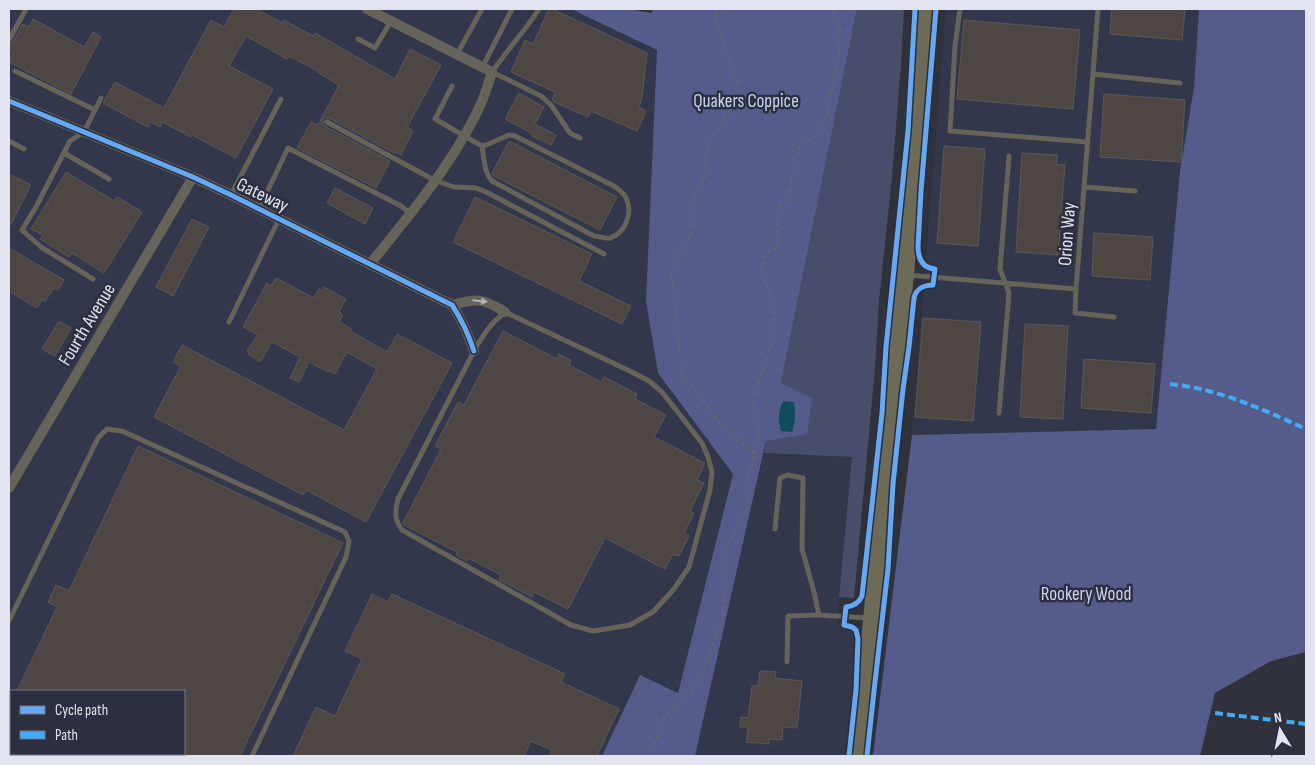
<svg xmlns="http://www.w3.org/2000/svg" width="1315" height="765" font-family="'Sofia Sans Condensed',sans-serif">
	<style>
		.built { fill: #33374b; fill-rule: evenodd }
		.green { fill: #474d6b }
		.forest { fill: #555c8b }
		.water { fill: #104d5c }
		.building { fill: #4d4643; stroke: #5b585a }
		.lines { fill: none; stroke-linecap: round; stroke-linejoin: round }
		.path { stroke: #696863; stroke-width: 2; stroke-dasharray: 2.5 4; stroke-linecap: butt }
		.service { stroke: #666358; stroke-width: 5 }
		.minor { stroke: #666358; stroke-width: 10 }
		.trunk { stroke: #6e6a58; stroke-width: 18 }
		.quiet { stroke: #42abf6; stroke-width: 4; stroke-dasharray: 8 4; stroke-linecap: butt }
		.cycleway-casing { stroke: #2c2f3f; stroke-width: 8 }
		.cycleway { stroke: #66a8f1; stroke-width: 5 }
		.oneway { fill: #b0b1b3 }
		.labels { text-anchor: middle; stroke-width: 5; stroke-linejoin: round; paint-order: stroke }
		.park-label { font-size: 19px; fill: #cbd2f2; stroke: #2c2f3f }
		.street-label { font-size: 19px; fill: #e2e5ef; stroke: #2c2f3f }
	</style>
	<rect width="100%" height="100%" fill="#30323b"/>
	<path class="built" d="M9,9H571L657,50L646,301L658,373L733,474L678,693L640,675L602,756H9ZM11,691H184V754H11Z
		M946,9H1199L1194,88L1180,171L1156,430L912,435Z
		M764,453L852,457L839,597L838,627H847L854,632L855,639L849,728L845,756H695Z"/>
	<path class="green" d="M857,9H904L901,65L892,177L879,301L875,368L854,598L839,597L852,457L764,453L766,441L781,383Z"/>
	<path class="forest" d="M571,9H627L652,13V9H857L781,383L812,398L807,434L766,441L695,756H602L640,675L678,693L733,474L658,373L646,301L657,50Z
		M1199,9H1306V652L1271,661L1215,693L1200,756H873L912,435L1156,429L1180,171L1194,88Z"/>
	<path class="water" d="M783,401L794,402C796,413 795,422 792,432L781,431C778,419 778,412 783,401Z"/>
	<path class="building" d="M234,9H256L283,23L284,20L313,36L315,33L395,79L410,49L441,65L407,127L413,131L401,155L394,152V153L329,118H325L323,120V124L325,126L390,161L376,188L297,148L311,122L318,125L339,85L317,72L318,71L289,56L287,59L246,36L229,66L273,89L236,158L192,135L191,137L162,122L160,127L150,122L148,127L103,103L115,82L164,108L211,20L224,27Z
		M549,9H552L647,53L642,98L639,107L646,111L637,131L591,111L588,117L554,102L552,100L555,92L511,72L525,40L533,44Z
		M1112,9H1185L1182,40L1110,34Z
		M33,19L84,47L93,32L101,37L71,94L9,62L13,53L9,51L10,44L13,42L23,24L28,27Z
		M964,20L1080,30L1073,109L957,99Z
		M519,93L544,107L535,124L556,135L551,145L532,136L533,134L505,119Z
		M1104,94L1185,100L1181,162L1100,157Z
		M509,141L617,197L600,230L494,176L492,173Z
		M944,146L985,149L978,246L937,243Z
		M1022,153L1057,155V165L1065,164L1058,255L1016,252Z
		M66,172L114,201L117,197L142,212L104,273L72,253L69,257L40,239L43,235L31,229Z
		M9,174L31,185L9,228Z
		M335,188L373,208L365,224L327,203Z
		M475,197L592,254L579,281L631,306L622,324L453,242Z
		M192,219L209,227L173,296L156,287Z
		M1094,233L1153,237L1150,280L1092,276Z
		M9,248L64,280L58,290L54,288L45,301L42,300L37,308L9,291Z
		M276,278L314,298L319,289L322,291L324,287L346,299L339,312L343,315L339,322L351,329L350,331L387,352L397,334L452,363L366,522L306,490L303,495L154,417L181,366L173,362L182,345L344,430L377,369L347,352L335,374L329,371L328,372L309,362L299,382L290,378L300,357L272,342L260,362L248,354L249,352L247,351L258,335L243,327L267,283L271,286Z
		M923,318L981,322L973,421L915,417Z
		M59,321L71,328L55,356L42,349Z
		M1025,324L1068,326L1063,419L1020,417Z
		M503,331L557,359L559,354L571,360L569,365L601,382L604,377L637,394L635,399L666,415L654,437L705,463L697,480L704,483L690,511L694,513L684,533L689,536L679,556L673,554L665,569L605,538L568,609L534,592L532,597L502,581L499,580L501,575L468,558L467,561L456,555L457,552L404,525L403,523L441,449L435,446L458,402L464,405Z
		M1084,359L1155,364L1151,413L1081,408Z
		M138,446L343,543L240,756H184V691H17L57,607L48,602L56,585L69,591Z
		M372,594L388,602L392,594L565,674L561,682L619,709L597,756H555L550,754L552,750L531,741L524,756H293L316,707L335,716L362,659L345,651Z
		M760,671L776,672L775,678L802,681L797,728L783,727L782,740L769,739V744L746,742L748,728L740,727L741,717L748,718L752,686H758Z"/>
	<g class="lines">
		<path class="path" d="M723,9L715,17L737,83L730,111L707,147L703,183L694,197L693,231L671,269L682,375L727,430L755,454
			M650,756L665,716L699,682L724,616L726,549L748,506L746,483L755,454L759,429L753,400L773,340L774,307L761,270L767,253L777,248L778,211L791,192L793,151L818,134L827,114L838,57L840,29L832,9"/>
		<path class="service" d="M539,9C525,31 507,50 492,72L541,96L551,105L570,133L580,138
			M960,9L955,46L950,131L1087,142
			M358,39L375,48L391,21
			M9,40L26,9
			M457,54L482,9
			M483,66L512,9
			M15,71L95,110
			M1093,74L1180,83
			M452,86L435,119L482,146L486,145L509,135L515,136L614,186C619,190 623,192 626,198C633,212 626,233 610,238C605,239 599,236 594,236L492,181C484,172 484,158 482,146
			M327,122L434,180L454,187L476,188L486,192L604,254
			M9,141L24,149
			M64,153L109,179
			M1084,187L1135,191
			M231,195L281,99
			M259,209L288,148L401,206L410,213
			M908,275L1076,289L1098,9
			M93,279L41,247L22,230L37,205L70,141L84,132L101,98
			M1076,289L1075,313L1114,317
			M505,312L632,372L649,381L662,392L702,443L708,457L712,472L710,490L689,567L674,589L653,612L630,625L593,631L571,625L402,530C394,519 395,512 398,499L474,351C483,335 490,324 505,312Z
			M229,322L279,219
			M999,413L1009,293L1000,269L1009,156
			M775,529L780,478L788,475L803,478L802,549L814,592L819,615
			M9,621L98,438L107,429L122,431L345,532L349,541L346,557L252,756
			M787,662L788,616L819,615L869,618"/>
		<path class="minor" d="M367,9L492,72C488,84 485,96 479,108C453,163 409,216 370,264
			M9,101L193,177L231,195L452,305C462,320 468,333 474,351
			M452,305C477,298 483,298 505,312
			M9,488L193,177"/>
		<path class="trunk" d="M859,756L905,275L926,9"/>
		<path class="quiet" d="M1170,384C1219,389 1262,409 1306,429
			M1215,713L1306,724"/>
		<defs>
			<path id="cycleway" d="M9,101L193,177L231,195L452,305C462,320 468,333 474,351
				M849,756L856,690L858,639L856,630L852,627L844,625L846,607C854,606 859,603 862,596L882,413L886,347L908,131L915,9
				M867,756L874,691L888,569L893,484L903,389L909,347L914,298C916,289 924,285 933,285L935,269C922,268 918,258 918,246L921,191L936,9"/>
		</defs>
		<use href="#cycleway" class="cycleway-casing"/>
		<use href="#cycleway" class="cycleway"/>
	</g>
	<defs><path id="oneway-solid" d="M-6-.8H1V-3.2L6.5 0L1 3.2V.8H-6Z" transform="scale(1.25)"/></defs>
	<use class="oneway" href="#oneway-solid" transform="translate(480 301) rotate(6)"/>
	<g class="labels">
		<g class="park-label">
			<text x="746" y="107">Quakers Coppice</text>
			<text x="1086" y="600">Rookery Wood</text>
		</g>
		<g class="street-label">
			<text transform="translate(263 194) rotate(26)" y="7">Gateway</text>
			<text transform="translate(1066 234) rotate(-86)" y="7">Orion Way</text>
			<text transform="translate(86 324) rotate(-59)" y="7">Fourth Avenue</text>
		</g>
	</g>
	<rect width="1315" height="765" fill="none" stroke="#e2e5ef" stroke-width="20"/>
	<rect x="10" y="690" width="175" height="65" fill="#2c2f3f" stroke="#757885"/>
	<rect x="20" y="706" width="25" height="8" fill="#66a8f1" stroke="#757885"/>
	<text x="55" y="715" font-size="15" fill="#e2e5ef">Cycle path</text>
	<rect x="20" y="731" width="25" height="8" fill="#42abf6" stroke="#757885"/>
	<text x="55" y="740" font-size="15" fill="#e2e5ef">Path</text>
	<g transform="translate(1280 730) rotate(350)" stroke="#2c2f3f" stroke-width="4" paint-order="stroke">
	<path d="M0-4L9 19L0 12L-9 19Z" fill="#e2e5ef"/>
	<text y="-8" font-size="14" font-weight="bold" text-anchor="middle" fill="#e2e5ef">N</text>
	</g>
</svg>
